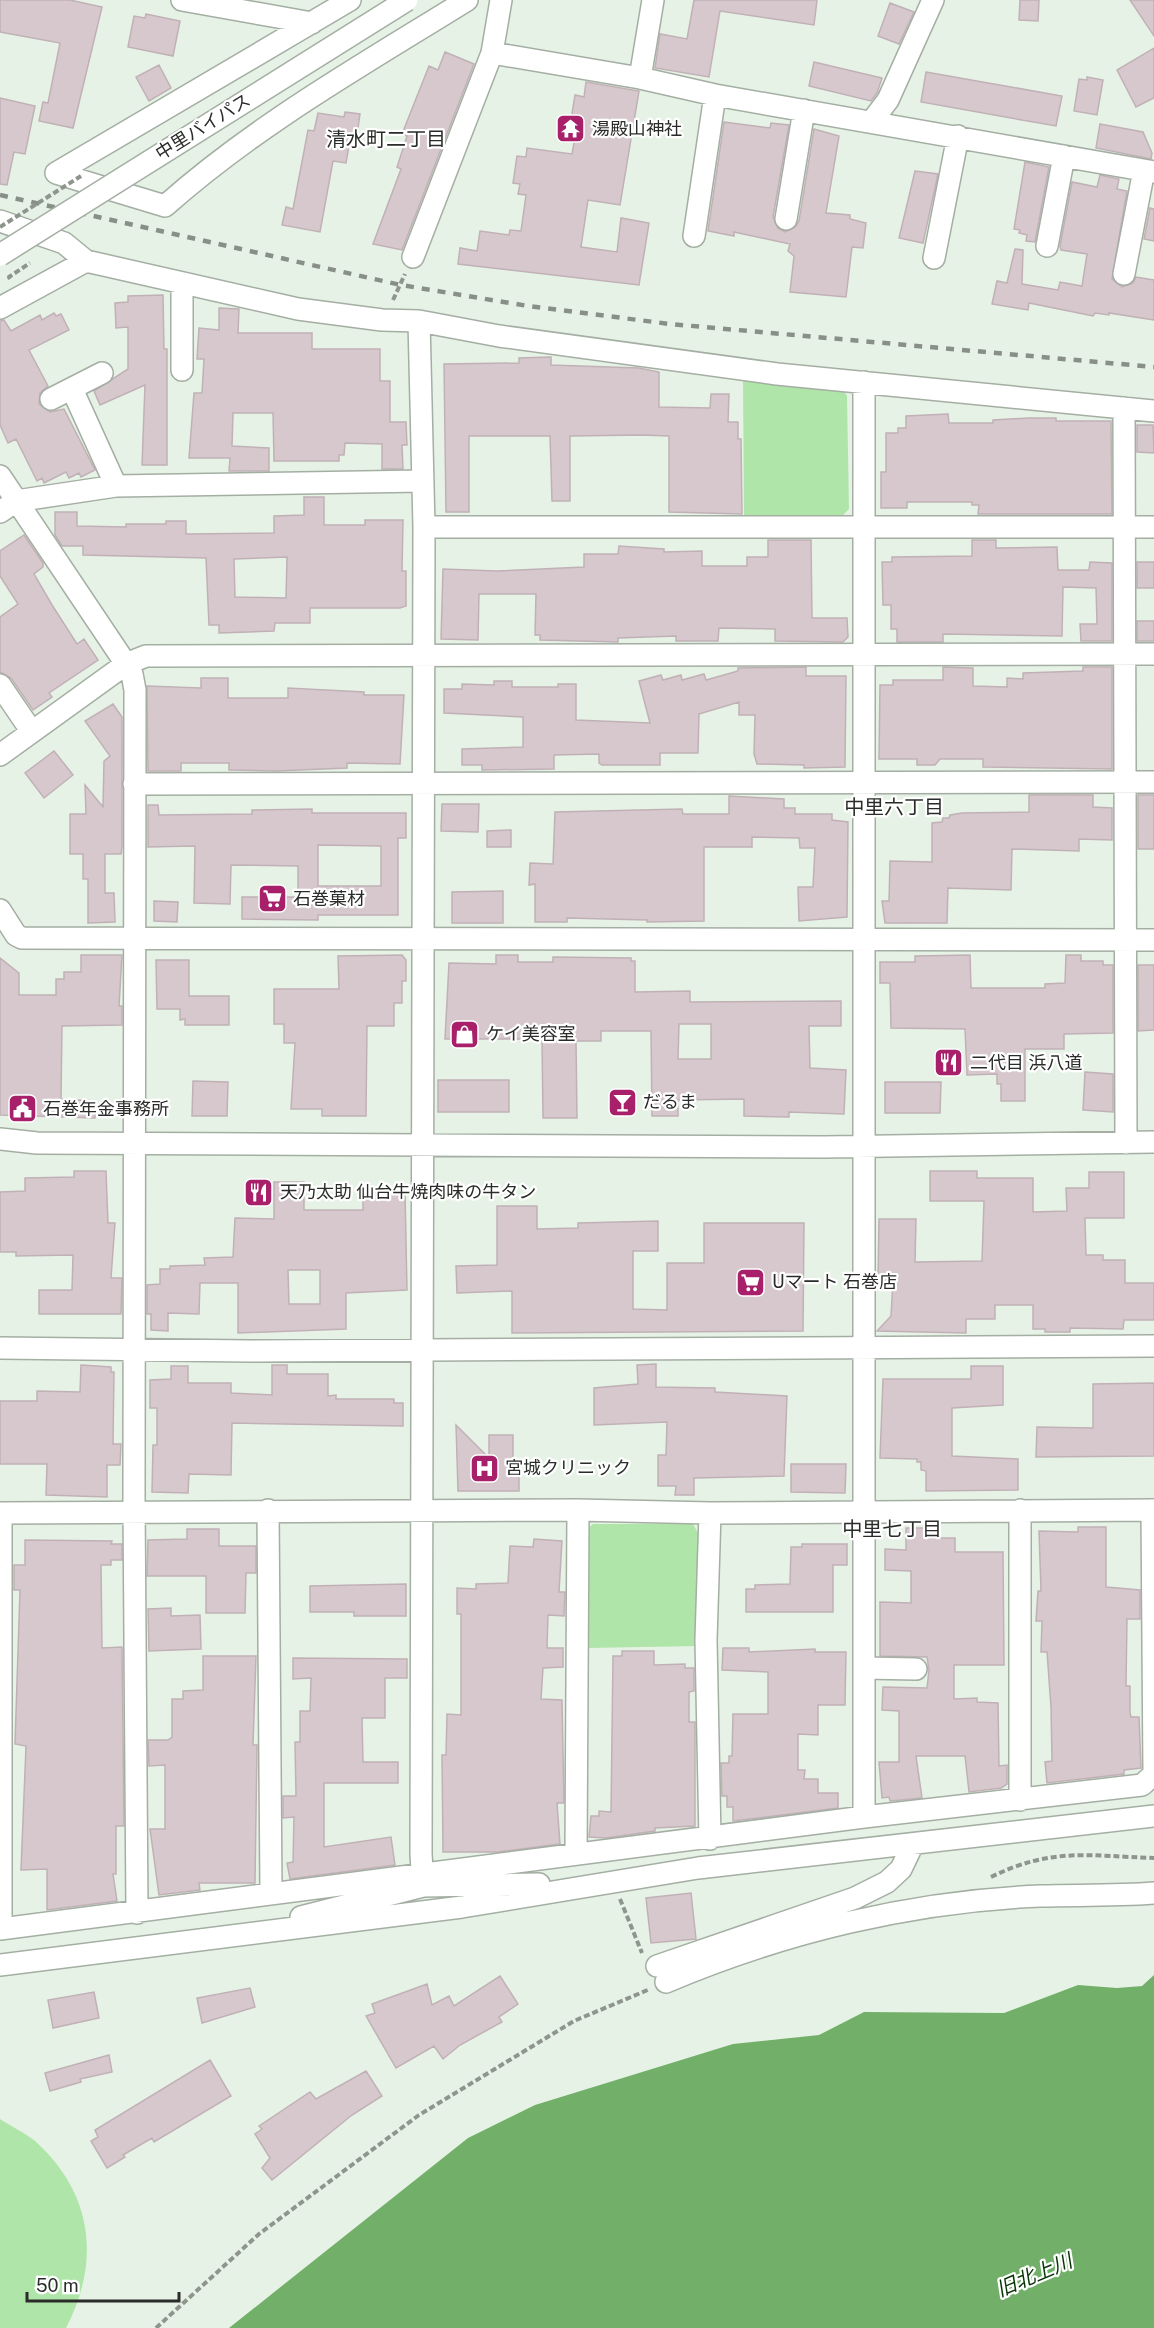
<svg xmlns="http://www.w3.org/2000/svg" width="1154" height="2328" font-family="'Public Sans','Noto Sans JP',sans-serif">
	<style>
		.green { fill: #b0e5a9 }
		.water { fill: #72b069 }
		.building { fill: #d7c8cd; stroke: #c0b1b7; stroke-width: 1.5; fill-rule: evenodd }
		.lines { fill: none; stroke-linecap: round; stroke-linejoin: round }
		.minor-casing { stroke: #a4aea3; stroke-width: 24 }
		.path { stroke: #8e958d; stroke-width: 4; stroke-dasharray: 6 3; stroke-linecap: butt }
		.minor { stroke: #fff; stroke-width: 21 }
		.rail { stroke: #888f87; stroke-width: 4.5; stroke-dasharray: 8 8; stroke-linecap: butt }
		.minor-bridge-casing { stroke: #a4aea3; stroke-width: 24; stroke-linecap: butt }
		.path-bridge { stroke: #8e958d; stroke-width: 4; stroke-dasharray: 6 3; stroke-linecap: butt }
		.minor-bridge { stroke: #fff; stroke-width: 21 }
		.labels { text-anchor: middle; stroke-width: 4.5; stroke-linejoin: round; paint-order: stroke }
		.street-label { font-size: 18px; fill: #292c28; stroke: #fff }
		.poi-label { font-size: 18px; fill: #292c28; stroke: #fff; text-anchor: start }
		.neighbourhood-label { font-size: 20px; fill: #292c28; stroke: #fff }
		.water-label { font-size: 20px; font-style: italic; fill: #073403; stroke: #fff }
	</style>
	<rect width="100%" height="100%" fill="#e7f2e6"/>
	<path class="green" d="M743,381L841,386L847,396L849,509L840,518L744,517Z
		M593,1524H693L698,1533L701,1646L587,1648L585,1531Z
		M0,2119C11,2126 25,2133 35,2141C93,2193 101,2261 66,2328H0Z"/>
	<path class="water" d="M1154,1975V2328H229L468,2138L535,2105L733,2044L819,2035L864,2012L1004,2013L1078,1985L1117,1988L1142,1986Z"/>
	<path class="building" d="M0,0H70L102,7L73,128L39,121L43,102L48,103L60,43L0,32Z
		M694,0H817L814,25L720,11L709,77L655,68L660,34L687,39Z
		M1020,0H1039L1038,21L1019,20Z
		M1130,0H1154V36Z
		M890,3L914,12L899,44L878,36Z
		M146,14L180,21L173,56L128,47L134,16L145,18Z
		M1154,48V98L1136,107L1117,70Z
		M445,52L474,64L402,250L373,244L401,169L397,167L407,136L402,134L429,66L438,70Z
		M814,62L882,78L877,93L871,101L809,86Z
		M159,65L171,88L149,101L136,77Z
		M926,72L1062,96L1056,126L921,102Z
		M1087,77L1103,80L1097,115L1074,111L1079,79L1087,80Z
		M586,82L639,91L620,205L588,200L581,247L617,252L621,218L649,223L639,285L458,264L460,248L477,251L480,231L509,235L510,230L521,231L526,195L518,194L520,184L513,183L517,156L526,157L527,148L572,154L578,121L571,120L575,95L584,97Z
		M0,98L35,106L25,154L14,152L7,185L0,184Z
		M345,112L360,114L357,135L351,134L346,163L333,161L320,232L282,225L286,207L293,209L308,130L314,131L318,113L344,117Z
		M724,122L770,128L771,123L789,125L773,217L778,228L785,232L795,227L799,221L814,129L839,136L826,213L850,215V219L866,223L863,248L852,247L846,297L790,292L794,256L788,251L790,244L734,232V236L708,231Z
		M1100,124L1143,132L1152,153L1151,159L1096,148Z
		M1025,162L1049,167L1035,242L1026,241L1027,235L1019,233L1020,230L1014,229Z
		M915,171L938,174L923,243L899,238Z
		M1100,175L1119,179L1117,189L1127,191L1112,279L1122,287L1133,283L1136,277L1154,280V320L1109,313V315L1095,313L1093,316L1029,303L1028,310L992,304L997,281L1007,283L1015,249L1023,250L1022,284L1058,290L1060,282L1082,286L1087,254L1061,250L1060,246L1072,182L1097,187Z
		M1150,208L1154,209V241L1144,239Z
		M163,295L164,349H167V465H142L145,385L100,405L94,391L128,369V327L116,328L115,303L128,302V296Z
		M219,308L239,309L238,333H312V349H380V381H390V422H406L407,445H402L403,469H382V444L345,443L344,455H339V461H274L273,413H233L232,446L269,448V471H229L230,458H189L194,393H202L204,359H197L199,328L219,330Z
		M54,313L56,316L61,314L69,330L29,350L48,386L40,393L39,404L50,412L64,409L95,470L81,477L79,473L69,478L66,472L44,483L42,478L37,481L16,439L8,443L0,425V321L4,320L11,331L40,315L42,320Z
		M551,357V365L639,368L659,372V407L710,408L711,394H729L728,422H738V439H741L742,514L669,512V436L641,435L570,436V501H552L550,436H469V512H446L444,364L519,363V358Z
		M948,414L949,423H993V420L1029,418H1056V421H1111L1112,514H978L979,505H972V502H907V508H881V472H886V433H898V428H906V416Z
		M1137,425H1153L1154,453L1137,452Z
		M304,497H324V525H365V520H403L402,571H406V606L400,608H310V623H275L274,631L219,633V625H209L206,558L83,555V546H62L55,535V512H77V526L126,527V524H166V521H186V534L274,533V516L304,515ZM287,557L286,598L235,597L234,559Z
		M24,535L43,563V567L34,574L52,605L77,644L84,639L98,660L49,693L52,697L33,710L11,678L0,672V617L18,604L0,576V551Z
		M768,540H811L812,618H847L848,637L843,642L775,641V629L719,628L718,641H676V636L618,638V642L540,640V635H535L536,594H479L478,640L441,639L443,569L497,571L584,567V554H618L619,546L664,549V552L702,551V566H747V557H768Z
		M972,540H996V548L1057,547L1058,570H1089L1090,562L1112,563V641H1081L1080,624H1097L1096,588L1063,587L1062,636L943,634V642H897V629H891V605H883L882,562H892V557L972,556Z
		M1137,562H1154V588H1137Z
		M1137,621H1154V641H1137Z
		M806,667V676H846L845,767L804,768V765L757,764L754,754L755,715H739V702L699,714L698,753H660V765H602L599,763V754L554,755V769L482,770V765H462V749L523,747V717L444,713V689H462V684L494,685V681H512V687H558V684H576V720L650,723L639,681L661,675L663,680L681,675L682,680L704,674L706,680L738,671V668Z
		M943,667L973,668V686L1007,687V678L1023,679V673L1083,671V667H1112V769L983,767V759H940L935,765H917V759H879L880,685H893V680H943Z
		M201,678H228V698H288V688L364,692V695H404L400,764L347,763V768L276,771L229,770V763H181V771H148L147,686L201,688Z
		M113,704L122,717V847L121,854H105V893H114L115,922L88,923V879H83V854H70V814H86L85,785L103,807L104,761L110,756L85,721Z
		M54,751L73,775L44,798L25,773Z
		M1029,795H1093V807L1112,808V840L1079,839V851L1012,849L1011,890L948,888L947,923H885L882,901H889L890,861L932,862V823L942,822L943,818H949L950,815L962,813L1029,812Z
		M1138,795H1154V849H1138Z
		M729,796L784,799V808H795V814H832V820L848,822L847,917L799,921L798,887H813L815,848H800L799,838L752,837V847H704V921L647,922V920L567,918V922H535V884L529,885L530,863L553,864L555,812L682,809L683,814H729Z
		M442,804H479L478,832L441,831Z
		M148,805H158L159,815L252,814V810L312,809V813H406V838H398V915H318V920L242,919V897H298V866L231,865L230,904L194,903L195,846L148,847ZM318,845L381,846V886H318Z
		M511,830V847H487V831Z
		M503,891V923H452V892Z
		M154,901L178,902L177,922L154,921Z
		M81,955H122L119,1006H122V1025L62,1026L61,1099L95,1101V1118L0,1115V958L19,973V995H56V979H64V972H81Z
		M402,955L406,960V981H402V1003H394V1026H367L366,1116H322V1109H291L295,1043H284V1024H274V989H339L338,956Z
		M496,955H518V962H553V957L631,958V961H635V992L690,991V1002L841,1001V1026H809L810,1068L846,1070L844,1114L789,1112V1117L744,1116V1099L678,1100V1116H652L651,1031H601V1041H576L577,1118H543L542,1039H445L449,963L496,964ZM679,1024H711V1059H678Z
		M970,955L971,988H1045V984L1065,983L1066,955H1081V961H1103V965H1113V1033L1064,1034V1049H1025V1101H1001V1084H997V1074L967,1075L965,1029L891,1028L890,983H880V962H915V956Z
		M156,960H189V996H229V1025H185V1019L180,1020V1009H157Z
		M1138,965H1154V1030L1138,1031Z
		M1085,1072L1113,1074V1112L1083,1110Z
		M438,1080H509V1112H438Z
		M193,1081L228,1082L227,1116H192Z
		M885,1082H941L940,1113H885Z
		M74,1171H106L108,1223H115L111,1278H122L121,1314H39V1290H72L73,1255L16,1256V1252H0V1192L25,1191V1178L74,1177Z
		M930,1171H977V1178H1033V1212L1067,1211L1066,1188H1089V1172H1124V1218H1085L1086,1255H1103V1260H1125V1283H1154V1320H1124L1123,1329L1070,1328V1332H1045V1329H1033V1305H995V1319H966V1333L877,1331L891,1316L893,1281L878,1280L879,1219H916L915,1262L982,1261L984,1201H930Z
		M274,1182H304V1210H363V1192H405L407,1290L346,1293V1329L238,1333V1283H200L199,1314L168,1313V1331L151,1330V1314H147V1285L160,1284V1269H170V1266L205,1265L204,1258L233,1257L235,1218L274,1219ZM288,1270H320V1304H289Z
		M497,1206H537V1229L578,1228V1223L658,1221V1251H633V1309L667,1310V1263H704V1223H804L803,1331L512,1333V1291L457,1293L456,1266L497,1265Z
		M656,1364V1387L715,1388V1392L787,1396L784,1476L694,1478V1495H675L676,1486H658V1455H666L667,1422L594,1425V1388L638,1384L637,1365Z
		M81,1365L111,1367V1372H114L113,1444H121L120,1465H107V1497L46,1495L47,1464H0V1401H37V1391L80,1392Z
		M272,1365H287V1374H328V1396L336,1395V1399H394V1403H403V1426L232,1423L231,1475L189,1474L188,1493L152,1492L153,1445H157V1408H150V1380L171,1379V1366H188V1383H231V1393L272,1395Z
		M971,1366H1003V1405L952,1408V1456L1018,1459V1490L926,1491V1471L921,1470V1462H917V1459L880,1458L883,1379H971Z
		M1154,1383V1456L1036,1457L1037,1427L1093,1428V1384Z
		M456,1425L489,1458V1435H513V1465H519V1491H458Z
		M791,1464H846L845,1493L791,1492Z
		M1078,1527H1106V1587L1140,1590V1619H1127L1126,1686H1130V1713L1131,1717H1139L1141,1768L1124,1770V1774L1047,1783L1045,1762L1052,1761L1051,1707L1047,1652H1041L1042,1621H1036L1038,1591H1041L1039,1531L1078,1532Z
		M906,1528H931V1538H955V1552H1003L1004,1665H954V1699L977,1698V1702L998,1703L999,1766L1007,1765V1784L1001,1788L969,1792L965,1756H916L922,1798L890,1801L889,1797L882,1798L879,1762H899V1711L882,1710L883,1687L927,1688L929,1670L927,1657L880,1656V1602L911,1603V1571L885,1570V1549L906,1550Z
		M187,1529H219V1546H256V1573H246L245,1613H206V1576H147L148,1540L187,1539Z
		M534,1539L562,1541L559,1592H565L564,1616L548,1615L547,1648H563V1667L543,1668L541,1699L562,1700L564,1803H557L560,1844L498,1852H443L442,1755H446L447,1714L461,1715V1614H457V1588L476,1589V1584L508,1583L510,1546L533,1547Z
		M25,1540L112,1541L111,1544H122V1560H111V1565H101L102,1648L122,1647L124,1826H116V1874H113L117,1901L47,1910V1869L21,1870L26,1746L15,1744L20,1590H14V1565H25Z
		M802,1544H847V1565H833V1612H746V1589H755V1585L790,1584L791,1547H802Z
		M406,1584V1616H354V1612H310V1586Z
		M171,1608V1616L200,1615L201,1649L149,1651L148,1609Z
		M723,1648H749V1652L815,1649V1652H846L845,1705H818V1735L798,1734V1770H805L804,1779H818V1793H838V1808L733,1821V1807H727V1796H722L721,1763H729V1756H732L733,1714H768V1672L722,1670Z
		M622,1651H654V1665L685,1664V1668H694V1691L689,1692V1722H695V1826L655,1828V1831L606,1838L589,1837L591,1816H599V1811L611,1812L613,1656H622Z
		M203,1656H256L253,1745H257L255,1883H199L200,1890L159,1895L150,1829H165V1765L149,1766L148,1740H168L172,1737V1699H183V1691L203,1690Z
		M293,1658L407,1659V1678H385V1718H362L363,1762H398V1783H324V1847L391,1837L395,1865L290,1879L287,1863L293,1862L294,1817L283,1818V1796H296L295,1742H300V1711H310L311,1678L293,1679Z
		M691,1893L696,1939L651,1943L646,1898Z
		M500,1976L518,2004L499,2017L502,2022L460,2045L443,2059L434,2046L396,2068L366,2016L375,2013L372,2004L427,1984L432,2005L449,1996L454,2006Z
		M250,1988L255,2007L202,2023L197,1998Z
		M94,1992L99,2018L53,2028L48,2000Z
		M109,2055L112,2072L80,2079L81,2082L50,2091L45,2073Z
		M210,2060L231,2096L154,2142L152,2138L123,2155L125,2157L107,2168L91,2141L98,2137L95,2130Z
		M366,2071L382,2096L352,2115L272,2180L262,2168L270,2158L255,2134L262,2129L259,2126L310,2092L316,2099Z"/>
	<g class="lines">
		<defs>
			<path id="minor" d="M182,0L312,23
				M350,0L56,173L165,206C256,125 364,64 467,0
				M501,0L492,53L640,78L715,95L1154,172
				M640,78L653,0
				M872,121L888,100L933,0
				M786,219L804,110
				M0,221L64,243L86,261
				M694,236L715,95
				M1047,246L1064,156
				M413,257L492,53
				M934,258L958,136
				M1124,274L1144,170
				M182,283V370
				M0,308L86,261L298,309L382,320L419,321L499,336L777,374L1154,411
				M419,321L424,527L421,1854L423,1886
				M72,389L116,486
				M51,399L102,373
				M1124,408L1126,1143
				M0,476L126,664L132,674L135,690L134,1502L137,1913
				M0,512L16,501L116,486L422,481
				M424,527H1154
				M0,685L32,732
				M0,755L126,664L146,656L1154,654
				M134,784L1154,782
				M0,910L16,935L22,938L1154,940
				M0,1139L37,1143L824,1147L1154,1142
				M0,1348L250,1351L1154,1346
				M268,1510L271,1892
				M0,1513L578,1510L710,1513L1154,1510
				M1,1513V1929
				M710,1513L706,1640L710,1839
				M864,1668L916,1669
				M1020,1800V1510
				M864,1817V382
				M576,1853L578,1510
				M301,1917L423,1886L539,1884
				M0,1929L864,1817L1142,1785L1154,1774L1152,1510
				M0,1965L462,1907L698,1868L1154,1816
				M657,1966L855,1898L887,1882L901,1869L913,1844
				M666,1982C784,1932 913,1901 1041,1896C1078,1895 1116,1896 1154,1893"/>
		</defs>
		<use href="#minor" class="minor-casing"/>
		<path class="path" d="M10,279L9,277L30,263
			M393,300L405,274
			M991,1877C1052,1847 1089,1856 1154,1858
			M620,1899L642,1953
			M156,2328L259,2234L419,2115L574,2021L650,1989"/>
		<use href="#minor" class="minor"/>
		<path class="rail" d="M0,195L401,285L528,306L670,324L1154,367"/>
		<defs>
			<path id="minor-bridge" d="M0,255L407,0"/>
		</defs>
		<use href="#minor-bridge" class="minor-bridge-casing"/>
		<path class="path-bridge" d="M0,227L81,176"/>
		<use href="#minor-bridge" class="minor-bridge"/>
	</g>
	<defs>
		<symbol id="temple-square" viewBox="-11 -11 22 22"><rect x="-9" y="-9" width="18" height="18" rx="4" fill="#a72069" stroke="#fff"/><path d="M0-6L5-2H3V0L6.5 2.5H4V6H1.5V3h-3V6H-4V2.5H-6.5L-3 0V-2H-5Z" fill="#fff"/></symbol>
		<symbol id="supermarket-square" viewBox="-11 -11 22 22"><rect x="-9" y="-9" width="18" height="18" rx="4" fill="#a72069" stroke="#fff"/><path d="M-6-5.5h2.5l.6 2H6L4.5 2H-2.5L-4.4-4H-6ZM-1.5 3.2a1.3 1.3 0 1 0 .1 0ZM3 3.2a1.3 1.3 0 1 0 .1 0Z" fill="#fff"/></symbol>
		<symbol id="shop-square" viewBox="-11 -11 22 22"><rect x="-9" y="-9" width="18" height="18" rx="4" fill="#a72069" stroke="#fff"/><path d="M-5-2.5h2.3a2.7 3.5 0 0 1 5.4 0H5L5.5 6h-11ZM-1.5-2.5h3a1.5 2.3 0 0 0-3 0Z" fill="#fff"/></symbol>
		<symbol id="restaurant-square" viewBox="-11 -11 22 22"><rect x="-9" y="-9" width="18" height="18" rx="4" fill="#a72069" stroke="#fff"/><path d="M-5-6h1v4h1v-4h1v4h1v-4h1v5L-1.5 .5V6h-2V.5L-5-1ZM5-6V6H3V1.5H1.5Q1.5-4 5-6Z" fill="#fff"/></symbol>
		<symbol id="bar-square" viewBox="-11 -11 22 22"><rect x="-9" y="-9" width="18" height="18" rx="4" fill="#a72069" stroke="#fff"/><path d="M-6-5H6L.8 .8V4.5H3.5V6h-7V4.5H-.8V.8Z" fill="#fff"/></symbol>
		<symbol id="civic-square" viewBox="-11 -11 22 22"><rect x="-9" y="-9" width="18" height="18" rx="4" fill="#a72069" stroke="#fff"/><path d="M-.6-6.5H3V-4.5H.6V-3L4-1V1h2V6H-6V1h2V-1L-.6-3ZM-1.2 2.5V6h2.4V2.5Z" fill="#fff"/></symbol>
		<symbol id="hospital-square" viewBox="-11 -11 22 22"><rect x="-9" y="-9" width="18" height="18" rx="4" fill="#a72069" stroke="#fff"/><path d="M-5-5h3v3.5h4V-5h3V5h-3V1.5h-4V5h-3Z" fill="#fff"/></symbol>
	</defs>
	<g fill-rule="evenodd">
		<use href="#temple-square" x="554" y="112" width="33" height="33"/>
		<use href="#supermarket-square" x="256" y="882" width="33" height="33"/>
		<use href="#shop-square" x="448" y="1018" width="33" height="33"/>
		<use href="#restaurant-square" x="932" y="1046" width="33" height="33"/>
		<use href="#bar-square" x="606" y="1086" width="33" height="33"/>
		<use href="#civic-square" x="6" y="1092" width="33" height="33"/>
		<use href="#restaurant-square" x="242" y="1176" width="33" height="33"/>
		<use href="#supermarket-square" x="734" y="1266" width="33" height="33"/>
		<use href="#hospital-square" x="468" y="1452" width="33" height="33"/>
	</g>
	<g class="labels">
		<g class="street-label">
			<text transform="translate(203 127) rotate(-32)" y="6">中里バイパス</text>
		</g>
		<g class="poi-label">
			<text x="592" y="135">湯殿山神社</text>
			<text x="293" y="905">石巻菓材</text>
			<text x="486" y="1040">ケイ美容室</text>
			<text x="970" y="1069">二代目 浜八道</text>
			<text x="643" y="1108">だるま</text>
			<text x="43" y="1115">石巻年金事務所</text>
			<text x="280" y="1198">天乃太助 仙台牛焼肉味の牛タン</text>
			<text x="772" y="1288">Uマート 石巻店</text>
			<text x="505" y="1474">宮城クリニック</text>
		</g>
		<g class="neighbourhood-label">
			<text x="386" y="146">清水町二丁目</text>
			<text x="894" y="814">中里六丁目</text>
			<text x="892" y="1536">中里七丁目</text>
		</g>
		<g class="water-label">
			<text transform="translate(1034 2275) rotate(-23)" y="7">旧北上川</text>
		</g>
	</g>
	<path d="M27 2292v9h152v-9" fill="none" stroke="#292c28" stroke-width="3"/>
	<text x="36" y="2292" font-size="18" fill="#292c28" stroke="#ffffff" stroke-width="4.5" paint-order="stroke">50 m</text>
</svg>
